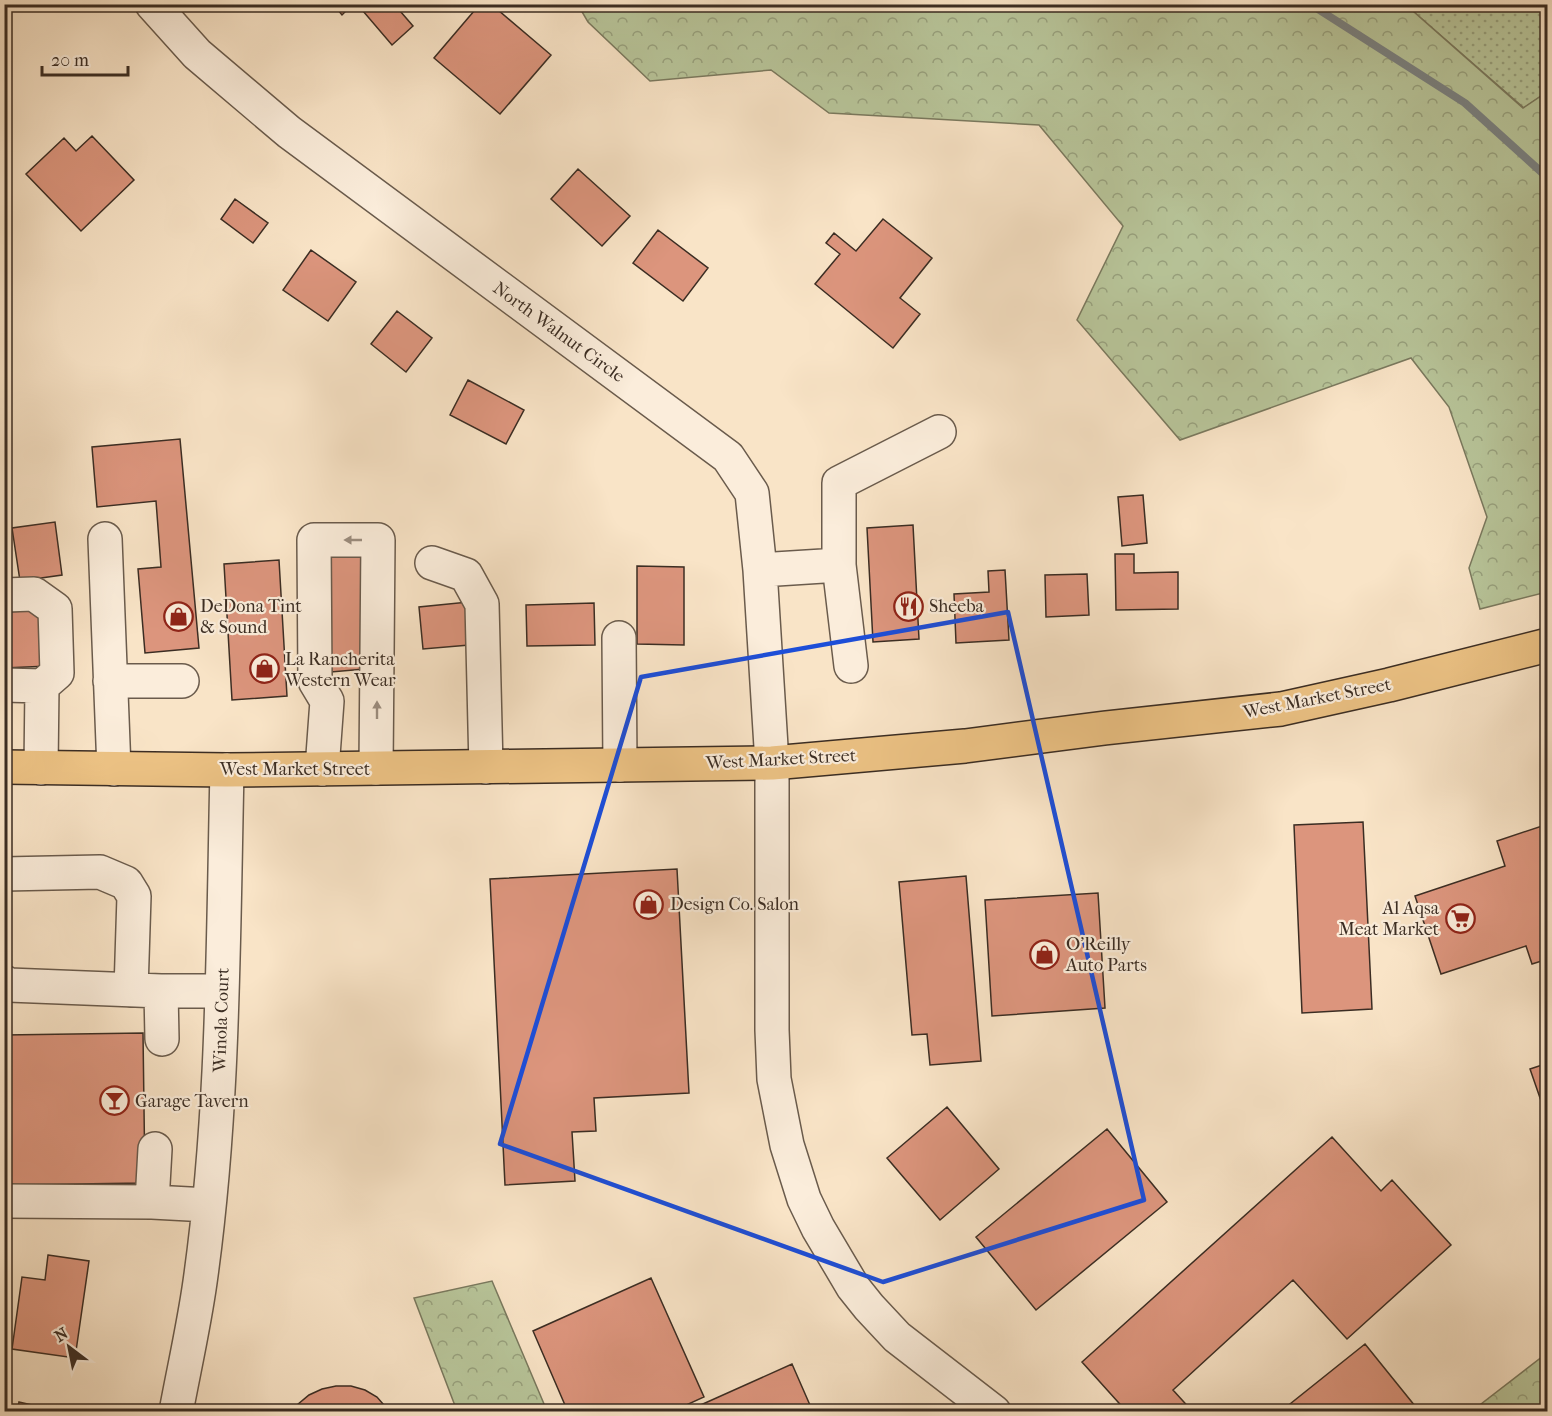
<svg xmlns="http://www.w3.org/2000/svg" width="1552" height="1416" font-family="'IM FELL French Canon',serif">
	<style>
		.grass { fill: url(#grass-dots); stroke: #7a795e; stroke-width: 1.5 }
		.forest { fill: url(#forest-crowns); stroke: #7a795e; stroke-width: 1.5 }
		.lines { fill: none; stroke-linecap: round; stroke-linejoin: round }
		.stream { stroke: #7a8282; stroke-width: 8 }
		.building { fill: #dc957d; stroke: #3b2d23; stroke-width: 1.5 }
		.minor-casing { stroke: #6a5b4c; stroke-width: 36 }
		.major-casing { stroke: #3b2d23; stroke-width: 36 }
		.minor { stroke: #fbeddb; stroke-width: 33 }
		.major { stroke: #ecc284; stroke-width: 33 }
		.oneway { fill: #9b8d7f }
		.marked { fill: none; stroke: #1d4ed8; stroke-width: 4.5; stroke-linejoin: round }
		.labels { text-anchor: middle; stroke-width: 4.5; stroke-linejoin: round; paint-order: stroke }
		.street-label { font-size: 18px; fill: #3b2d23; stroke: #fbeddb }
		.poi-label { font-size: 18px; fill: #3b2d23; stroke: #fbeddb; text-anchor: start }
	</style>
	<defs>
		<pattern id="grass-dots" width="8" height="8" patternUnits="userSpaceOnUse" patternTransform="scale(1.5)"><rect width="8" height="8" fill="#b8c59a"/><path d="M2 2h.1M6 6h.1" fill="none" stroke="#97a07d" stroke-width="1.8" stroke-linecap="round"/></pattern>
		<pattern id="forest-crowns" width="20" height="18" patternUnits="userSpaceOnUse" patternTransform="scale(1.5)"><rect width="20" height="18" fill="#b8c59a"/><path d="M2 6a3 3 0 1 1 6 0M12 15a3 3 0 1 1 6 0" fill="none" stroke="#97a07d"/></pattern>
	</defs>
	<rect width="100%" height="100%" fill="#f9e4c7"/>
	<filter id="stains"><feTurbulence type="fractalNoise" baseFrequency=".00333" numOctaves="4"/><feColorMatrix values="0 0 0 0 .2 0 0 0 0 .09 0 0 0 0 .02 0 0 0 .5 -.17"/></filter>
	<radialGradient id="worn" r=".72"><stop offset=".6" stop-color="#630" stop-opacity="0"/><stop offset="1" stop-color="#630" stop-opacity=".3"/></radialGradient>
	<path class="grass" d="M1406,5H1547V92L1524,108Z"/>
	<path class="forest" d="M578,5H1406L1523,108L1547,92V592L1480,609L1469,568L1487,517L1449,407L1411,358L1180,440L1077,320L1123,226L1039,125L829,113L771,70L650,81L588,22Z
		M492,1281L547,1411H457L414,1298Z
		M1547,1353V1411H1472Z"/>
	<g class="lines">
		<path class="stream" d="M1310,4L1465,103L1548,178"/>
	</g>
	<path class="building" d="M333,4H353L342,15Z
		M357,4H394L413,26L392,45Z
		M480,4H491L551,55L500,114L434,58Z
		M92,136L134,180L81,231L26,174L64,138L76,151Z
		M578,169L630,216L602,246L551,199Z
		M235,199L268,223L253,243L221,219Z
		M883,219L932,258L900,298L920,314L893,348L815,284L840,254L826,243L834,233L856,251Z
		M658,230L708,268L683,301L633,263Z
		M311,250L356,282L328,321L283,290Z
		M397,311L432,338L406,372L371,344Z
		M468,380L524,410L506,444L450,415Z
		M180,439L199,648L145,653L138,569L161,567L156,501L97,507L92,447Z
		M1143,495L1147,543L1122,546L1118,497Z
		M55,522L62,575L20,581L12,528Z
		M913,525L919,639L873,642L867,528Z
		M366,547L376,668L331,672L322,551Z
		M1115,554H1134V573L1178,572V609L1116,610Z
		M279,560L287,696L232,700L224,564Z
		M637,566L684,567V645L637,644Z
		M1005,570L1009,640L956,643L954,594L989,592L988,571Z
		M1087,574L1089,615L1046,617L1045,575Z
		M478,601L481,644L423,649L419,607Z
		M594,603L595,645L527,646L526,605Z
		M47,610L49,666L4,668V612Z
		M1363,822L1372,1009L1302,1013L1294,825Z
		M1548,824V959L1532,964L1526,946L1441,974L1415,896L1505,866L1497,841Z
		M677,869L689,1093L594,1098L596,1131L572,1132L575,1181L505,1185L490,879Z
		M966,876L981,1061L930,1065L927,1034L912,1035L899,882Z
		M1098,893L1105,1008L992,1016L985,900Z
		M143,1033L145,1183L4,1185V1035Z
		M1548,1063V1121L1530,1069Z
		M947,1107L999,1169L940,1220L887,1158Z
		M1107,1129L1167,1202L1036,1310L976,1237Z
		M1332,1137L1381,1191L1392,1180L1451,1245L1347,1339L1293,1280L1173,1390L1193,1412H1127L1082,1362Z
		M48,1255L89,1261L75,1358L12,1349L22,1277L45,1280Z
		M651,1278L704,1397L671,1412H568L533,1331Z
		M1365,1344L1415,1406L1408,1412H1280Z
		M792,1364L813,1412H685Z
		M336,1386H351L365,1390L377,1397L390,1412H293L297,1405L309,1395L322,1389Z
		M19,1402L62,1412H17Z"/>
	<g class="lines">
		<defs>
			<path id="minor" d="M152,4L197,54L289,132L728,457L752,493L760,570L772,763V1030L774,1079L787,1145L804,1199L818,1228L853,1287L869,1307L897,1337L994,1412
				M105,539L114,769
				M432,563L466,575L482,604L486,767
				M760,570L839,565
				M4,595L34,594L55,609L57,673L42,686
				M619,638L620,765
				M851,666L839,565V483L939,432
				M110,681H182
				M4,685L42,686L41,768
				M322,769L327,701L315,681L314,540H378L376,768
				M4,874L100,872L126,883L134,896L131,990
				M4,982L9,985L161,991H222
				M161,991L162,1039
				M4,1201L152,1202L208,1205
				M152,1202L155,1149
				M176,1412C184,1369 194,1325 200,1282C224,1112 223,941 227,770"/>
			<path id="major" d="M4,767L227,770L772,763L965,746L1105,728L1281,709L1389,685L1548,645"/>
		</defs>
		<use href="#minor" class="minor-casing"/>
		<use href="#major" class="major-casing"/>
		<use href="#minor" class="minor"/>
		<use href="#major" class="major"/>
	</g>
	<defs><path id="oneway-solid" d="M-6-.8H1V-3.2L6.5 0L1 3.2V.8H-6Z" transform="scale(1.5)"/></defs>
	<g class="oneway">
		<use href="#oneway-solid" transform="translate(353 540) rotate(180)"/>
		<use href="#oneway-solid" transform="translate(377 710) rotate(-90)"/>
	</g>
	<path class="marked" d="M1008,612L1144,1200L883,1282L500,1144L641,677Z"/>
	<defs>
		<symbol id="restaurant-ring" viewBox="-11 -11 22 22"><circle r="9.5" fill="#fbeddb" stroke="#8f2418" stroke-width="1.5"/><path d="M-5-6h1v4h1v-4h1v4h1v-4h1v5L-1.5 .5V6h-2V.5L-5-1ZM5-6V6H3V1.5H1.5Q1.5-4 5-6Z" fill="#8f2418"/></symbol>
		<symbol id="shop-ring" viewBox="-11 -11 22 22"><circle r="9.5" fill="#fbeddb" stroke="#8f2418" stroke-width="1.5"/><path d="M-5-2.5h2.3a2.7 3.5 0 0 1 5.4 0H5L5.5 6h-11ZM-1.5-2.5h3a1.5 2.3 0 0 0-3 0Z" fill="#8f2418"/></symbol>
		<symbol id="supermarket-ring" viewBox="-11 -11 22 22"><circle r="9.5" fill="#fbeddb" stroke="#8f2418" stroke-width="1.5"/><path d="M-6-5.5h2.5l.6 2H6L4.5 2H-2.5L-4.4-4H-6ZM-1.5 3.2a1.3 1.3 0 1 0 .1 0ZM3 3.2a1.3 1.3 0 1 0 .1 0Z" fill="#8f2418"/></symbol>
		<symbol id="bar-ring" viewBox="-11 -11 22 22"><circle r="9.5" fill="#fbeddb" stroke="#8f2418" stroke-width="1.5"/><path d="M-6-5H6L.8 .8V4.5H3.5V6h-7V4.5H-.8V.8Z" fill="#8f2418"/></symbol>
	</defs>
	<g fill-rule="evenodd">
		<use href="#restaurant-ring" x="892" y="590" width="33" height="33"/>
		<use href="#shop-ring" x="162" y="600" width="33" height="33"/>
		<use href="#shop-ring" x="248" y="652" width="33" height="33"/>
		<use href="#shop-ring" x="632" y="888" width="33" height="33"/>
		<use href="#supermarket-ring" x="1444" y="902" width="33" height="33"/>
		<use href="#shop-ring" x="1028" y="938" width="33" height="33"/>
		<use href="#bar-ring" x="98" y="1084" width="33" height="33"/>
	</g>
	<g class="labels">
		<g class="street-label">
			<text transform="translate(559 332) rotate(36)" y="6">North Walnut Circle</text>
			<text transform="translate(1317 698) rotate(-11)" y="6">West Market Street</text>
			<text transform="translate(781 759) rotate(-3)" y="6">West Market Street</text>
			<text x="295" y="775">West Market Street</text>
			<text transform="translate(221 1020) rotate(-88)" y="6">Winola Court</text>
		</g>
		<g class="poi-label">
			<text x="200" y="612">DeDona Tint<tspan x="200" dy="21">&amp; Sound</tspan></text>
			<text x="929" y="612">Sheeba</text>
			<text x="285" y="665">La Rancherita<tspan x="285" dy="21">Western Wear</tspan></text>
			<text x="670" y="910">Design Co. Salon</text>
			<text x="1439" y="914" text-anchor="end">Al Aqsa<tspan x="1439" dy="21">Meat Market</tspan></text>
			<text x="1066" y="950">O'Reilly<tspan x="1066" dy="21">Auto Parts</tspan></text>
			<text x="135" y="1107">Garage Tavern</text>
		</g>
	</g>
	<rect width="1552" height="1416" fill="none" stroke="#f9e4c7" stroke-width="24"/>
	<rect x="6" y="6" width="1540" height="1404" fill="none" stroke="#3b2d23" stroke-width="3"/>
	<rect x="12" y="12" width="1528" height="1392" fill="none" stroke="#3b2d23" stroke-width="1.5"/>
	<g transform="translate(69 1347) rotate(328)" stroke="#fbeddb" stroke-width="4.5" paint-order="stroke">
	<path d="M0-4.5L10 22L0 15L-10 22Z" fill="#3b2d23"/>
	<text y="-9" font-size="16" font-weight="bold" text-anchor="middle" fill="#3b2d23">N</text>
	</g>
	<path d="M42 66v9h86v-9" fill="none" stroke="#3b2d23" stroke-width="3"/>
	<text x="51" y="66" font-size="18" fill="#3b2d23" stroke="#fbeddb" stroke-width="4.5" paint-order="stroke">20 m</text>
	<rect width="100%" height="100%" filter="url(#stains)"/>
	<rect width="100%" height="100%" fill="url(#worn)"/>
</svg>
